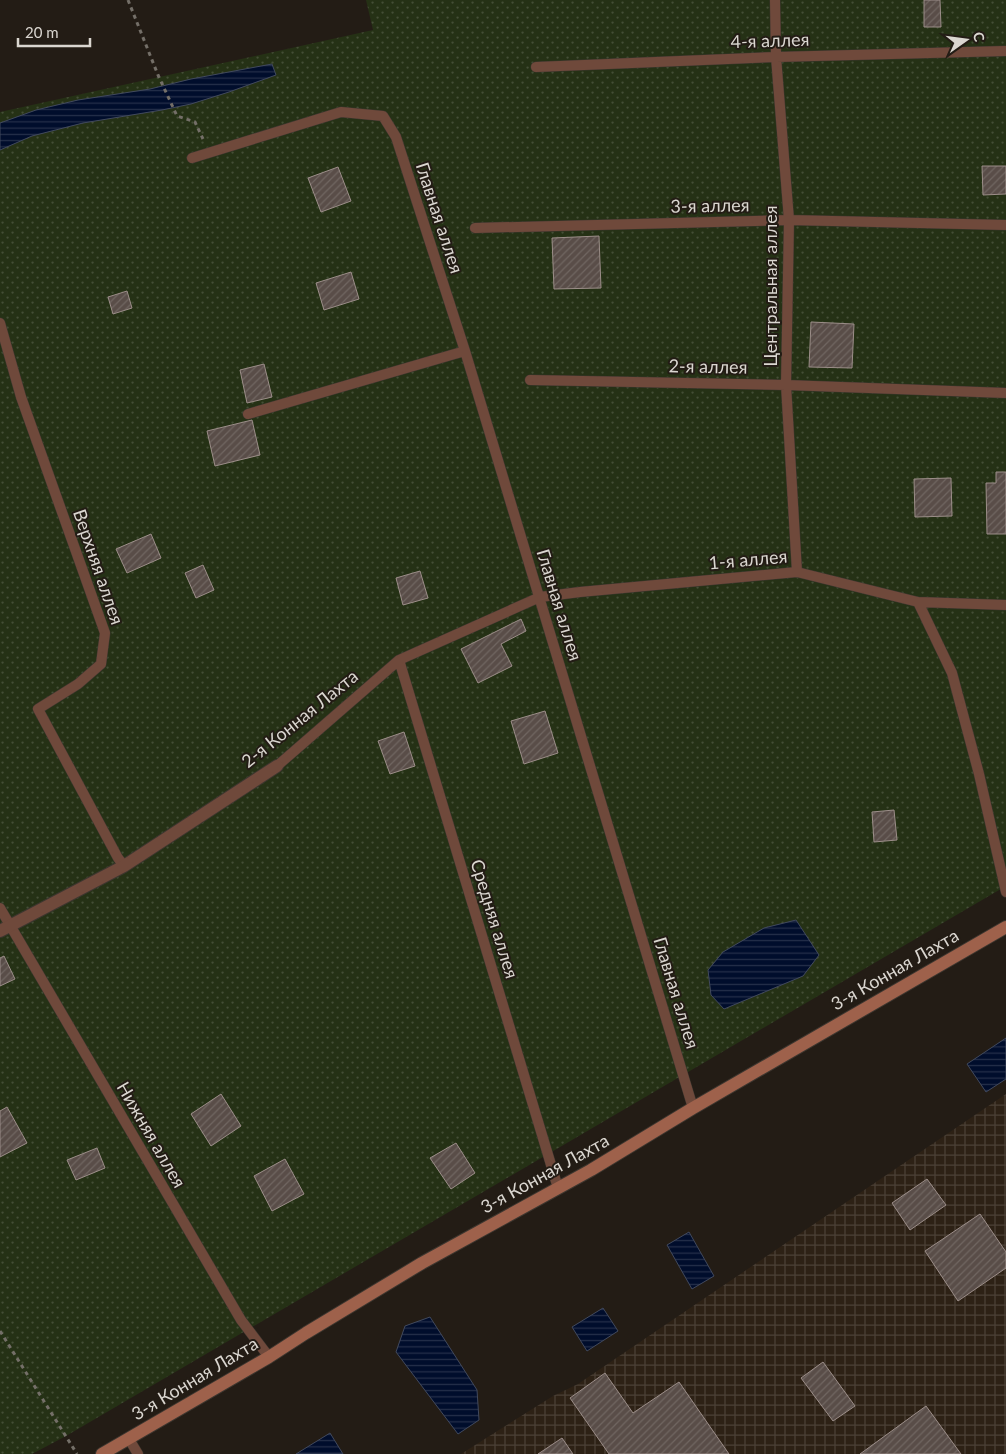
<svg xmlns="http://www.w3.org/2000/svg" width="1006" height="1454" font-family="Lato,sans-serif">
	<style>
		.industrial { fill: url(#industrial-grid) }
		.grass { fill: url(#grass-dots) }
		.water { fill: url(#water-rules); stroke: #41495d }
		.building { fill: url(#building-hatch); stroke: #9c8e89 }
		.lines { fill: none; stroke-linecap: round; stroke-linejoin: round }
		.lane-casing { stroke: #3d362f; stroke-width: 11 }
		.street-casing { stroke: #3d362f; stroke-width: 14 }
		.secondary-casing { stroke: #3d362f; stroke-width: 14 }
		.path { stroke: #746f68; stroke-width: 3; stroke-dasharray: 4 4; stroke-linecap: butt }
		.lane { stroke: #6f493b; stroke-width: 10 }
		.street { stroke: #6f493b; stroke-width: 12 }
		.secondary { stroke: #9e614b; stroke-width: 12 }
		.labels { text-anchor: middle; stroke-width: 4; stroke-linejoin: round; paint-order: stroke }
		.street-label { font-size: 18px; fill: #dad6d0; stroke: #231c15 }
	</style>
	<defs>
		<pattern id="industrial-grid" width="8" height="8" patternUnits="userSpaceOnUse" patternTransform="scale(1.25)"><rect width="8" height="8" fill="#2d2115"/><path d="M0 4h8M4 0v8" fill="none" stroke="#4b4036"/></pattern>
		<pattern id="grass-dots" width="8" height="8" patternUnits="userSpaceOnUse" patternTransform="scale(1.25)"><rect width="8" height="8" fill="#253115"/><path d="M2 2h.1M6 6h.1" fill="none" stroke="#444e36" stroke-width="1.8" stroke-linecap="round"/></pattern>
		<pattern id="water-rules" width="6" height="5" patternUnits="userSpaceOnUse" patternTransform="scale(1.25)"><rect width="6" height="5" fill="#000d2c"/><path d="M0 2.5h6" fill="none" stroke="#25304a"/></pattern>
		<pattern id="building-hatch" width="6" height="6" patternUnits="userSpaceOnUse" patternTransform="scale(1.25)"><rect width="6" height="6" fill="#594d48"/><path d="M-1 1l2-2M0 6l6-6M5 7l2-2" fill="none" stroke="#706661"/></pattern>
	</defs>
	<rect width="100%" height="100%" fill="#231c15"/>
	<path class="industrial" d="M1006,1094V1454H461L553,1396L578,1384Z"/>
	<path class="grass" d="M366,0H1006V886L66,1436L32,1454H0V112L373,30Z"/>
	<path class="water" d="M272,64L276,75L229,92L191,104L162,110L83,123L32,136L0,150V123L36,110L78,100L150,89L191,79Z
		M796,920L819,955L803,976L724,1009L711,995L708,970L723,952L764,928Z
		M1006,1038V1079L986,1092L967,1064Z
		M689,1232L714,1276L692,1289L667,1245Z
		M603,1308L618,1331L587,1351L572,1327Z
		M430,1317L477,1390L479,1420L458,1434L396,1352L405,1326Z
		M330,1433L343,1454H296Z"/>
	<path class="building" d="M924,0H940L941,27H924Z
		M982,166H1006V194L983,195Z
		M338,167L351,201L321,212L308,178Z
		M599,236L601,288L554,289L552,238Z
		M351,272L359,299L324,310L316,283Z
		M127,291L132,308L113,314L108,297Z
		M811,322L854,324L852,368L809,367Z
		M264,364L272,397L247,403L240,370Z
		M252,420L260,455L215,466L207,431Z
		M996,472H1006V534H987L986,483H996Z
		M951,478L952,516L915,517L914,479Z
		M151,534L161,558L127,573L116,549Z
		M203,565L214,590L196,598L185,573Z
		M420,571L428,598L403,605L396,578Z
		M521,619L526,631L501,644L512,666L478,683L461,649Z
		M545,711L558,753L524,764L511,721Z
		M404,732L415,766L390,774L378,741Z
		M894,810L897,840L874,842L872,812Z
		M4,956L15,979L0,986V958Z
		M221,1094L241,1126L211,1146L191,1114Z
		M7,1107L27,1143L0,1157V1111Z
		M456,1143L475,1173L451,1189L430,1158Z
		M97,1148L105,1168L76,1180L67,1160Z
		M285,1159L304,1194L272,1211L254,1176Z
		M927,1179L946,1205L910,1230L892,1203Z
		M980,1214L1006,1252V1268L958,1301L925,1251Z
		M823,1362L855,1406L833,1421L801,1378Z
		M605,1373L633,1413L679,1382L729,1454H609L570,1398Z
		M926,1406L961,1454H860Z
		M562,1438L573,1454H538Z"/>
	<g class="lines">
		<defs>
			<path id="lane" d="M775,0L776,57L789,220L786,385L797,572
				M536,67L776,57L1006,51
				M192,158L341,112L383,116L396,137L465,351L693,1108
				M475,228L789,220L1006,225
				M0,323L21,397L105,633L101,664L78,684L38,709L118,858L124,866
				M530,380L786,385L1006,393
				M248,414L465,351
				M918,602L952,673L979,774L1006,892
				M399,660L558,1188
				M277,766L399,660L540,597L580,592L797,572L918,602L1006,605
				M0,908L241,1320L269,1357
				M129,1439L138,1454"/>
			<path id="street" d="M0,931L124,866L277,766"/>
			<path id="secondary" d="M102,1454L269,1357L306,1333L422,1263L591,1170L693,1108L1006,927"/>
		</defs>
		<use href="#lane" class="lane-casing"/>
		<use href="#street" class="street-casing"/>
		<use href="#secondary" class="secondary-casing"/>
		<path class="path" d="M128,0L158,75L177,116L195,122L203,139
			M0,1331L77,1454"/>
		<use href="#lane" class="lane"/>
		<use href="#street" class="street"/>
		<use href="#secondary" class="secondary"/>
	</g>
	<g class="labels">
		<g class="street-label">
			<text transform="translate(770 41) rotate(-2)" y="6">4-я аллея</text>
			<text transform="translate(710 206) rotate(-1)" y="6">3-я аллея</text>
			<text transform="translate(439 218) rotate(72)" y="6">Главная аллея</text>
			<text transform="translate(771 286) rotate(-90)" y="6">Центральная аллея</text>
			<text transform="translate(708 367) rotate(1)" y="6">2-я аллея</text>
			<text transform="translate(748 560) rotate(-5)" y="6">1-я аллея</text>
			<text transform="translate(98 567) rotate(71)" y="6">Верхняя аллея</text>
			<text transform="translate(559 605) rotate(73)" y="6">Главная аллея</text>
			<text transform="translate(300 719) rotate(-39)" y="6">2-я Конная Лахта</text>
			<text transform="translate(494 919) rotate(73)" y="6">Средняя аллея</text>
			<text transform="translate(895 970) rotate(-30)" y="6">3-я Конная Лахта</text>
			<text transform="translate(676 993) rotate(73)" y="6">Главная аллея</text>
			<text transform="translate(151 1135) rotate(60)" y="6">Нижняя аллея</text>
			<text transform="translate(545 1174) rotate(-29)" y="6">3-я Конная Лахта</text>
			<text transform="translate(195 1379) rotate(-31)" y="6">3-я Конная Лахта</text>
		</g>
	</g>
	<g transform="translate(966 40) rotate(76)" stroke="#231c15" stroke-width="4" paint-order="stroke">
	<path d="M0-4L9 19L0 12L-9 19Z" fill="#dad6d0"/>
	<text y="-8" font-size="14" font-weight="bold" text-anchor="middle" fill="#dad6d0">С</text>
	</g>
	<path d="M18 38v8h72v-8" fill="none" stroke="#dad6d0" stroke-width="2.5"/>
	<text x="25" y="38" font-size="15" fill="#dad6d0" stroke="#231c15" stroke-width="4" paint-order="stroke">20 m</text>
</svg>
